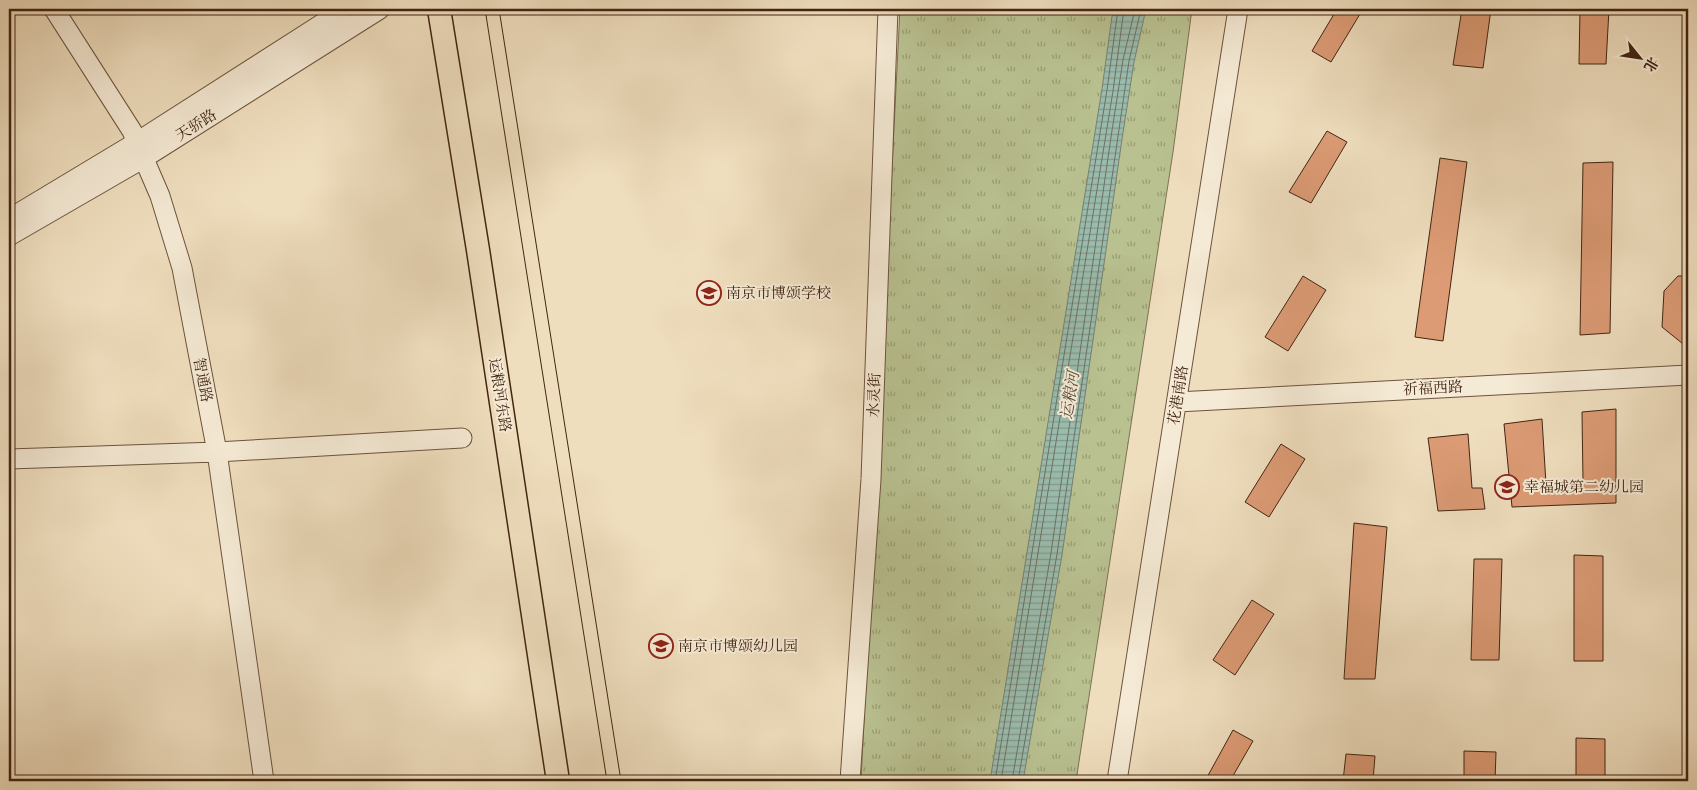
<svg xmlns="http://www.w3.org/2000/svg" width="1697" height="790" font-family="'IM FELL English','Noto Serif SC',serif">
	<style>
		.park { fill: url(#park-tufts); stroke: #7e7352 }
		.water { fill: url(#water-rules); stroke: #778070 }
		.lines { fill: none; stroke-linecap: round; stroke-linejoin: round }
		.shore { stroke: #6e7060; stroke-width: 1 }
		.building { fill: #dc9b75; stroke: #422512 }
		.minor-casing { stroke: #6d533d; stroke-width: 21 }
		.major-casing { stroke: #422512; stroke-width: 25 }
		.minor { stroke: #f5ead5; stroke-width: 19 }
		.major { stroke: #efdebe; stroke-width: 22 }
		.tram { stroke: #422512; stroke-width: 1 }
		.labels { text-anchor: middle; stroke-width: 4; stroke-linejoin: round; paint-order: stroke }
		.street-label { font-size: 15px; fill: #422512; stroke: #f5ead5 }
		.poi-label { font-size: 15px; fill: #422512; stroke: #f5ead5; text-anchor: start }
		.water-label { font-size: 16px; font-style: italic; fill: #584b39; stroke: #f5ead5 }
	</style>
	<defs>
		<pattern id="park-tufts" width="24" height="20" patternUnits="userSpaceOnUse" patternTransform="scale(1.25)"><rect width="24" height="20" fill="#b9c191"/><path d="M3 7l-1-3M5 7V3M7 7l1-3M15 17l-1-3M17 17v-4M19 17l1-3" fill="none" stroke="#989d75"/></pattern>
		<pattern id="water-rules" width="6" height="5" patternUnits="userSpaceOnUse" patternTransform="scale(1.25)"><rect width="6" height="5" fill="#9abcae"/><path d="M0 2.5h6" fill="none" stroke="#7f998c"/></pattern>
	</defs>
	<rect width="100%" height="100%" fill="#efdebe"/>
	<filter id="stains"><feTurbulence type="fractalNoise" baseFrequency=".004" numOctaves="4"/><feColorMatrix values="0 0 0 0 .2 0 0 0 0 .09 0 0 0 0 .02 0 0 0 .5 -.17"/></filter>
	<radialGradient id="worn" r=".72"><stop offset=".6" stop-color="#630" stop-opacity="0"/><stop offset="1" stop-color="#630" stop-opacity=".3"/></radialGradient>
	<path class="park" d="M900,9H1192L1173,152L1076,781H861Z"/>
	<path class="water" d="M1113,9H1146L1134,62L1122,139L1062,555L1023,781H990L1102,89Z"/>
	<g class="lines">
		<path class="shore" d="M995,781L1107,90L1118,9
			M1001,781L1113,91L1124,9
			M1012,781L1051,553L1111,137L1123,60L1135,9
			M1018,781L1057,554L1129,61L1141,9"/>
	</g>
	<path class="building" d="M1337,9H1363L1331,62L1312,51Z
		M1462,9H1491L1483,68L1453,65Z
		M1580,9H1609L1606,64H1579Z
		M1327,131L1347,142L1311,203L1289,192Z
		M1440,158L1467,162L1443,341L1415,337Z
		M1613,162L1610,333L1580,335L1583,163Z
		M1303,276L1326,290L1288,351L1265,337Z
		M1678,276H1688V348L1662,327L1664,291Z
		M1616,409V503L1512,507L1504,424L1542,419L1546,484L1583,482L1582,412Z
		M1468,434L1472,488H1482L1485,509L1438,511L1428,438Z
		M1281,444L1305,459L1269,517L1245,502Z
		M1354,523L1387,527L1375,679H1344Z
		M1574,555L1603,556V661H1574Z
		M1474,559H1502L1499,660H1471Z
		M1252,600L1274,614L1235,675L1213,660Z
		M1233,730L1253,741L1230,781H1205Z
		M1576,738L1605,739V781H1576Z
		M1464,751L1496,752L1495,781H1464Z
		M1346,754L1375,756L1373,781H1343Z"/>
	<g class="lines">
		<defs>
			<path id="minor" d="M54,9L132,131L160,196L182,268L217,452L264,781
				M9,219L137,142L345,9
				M9,236L144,158L380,9
				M1177,402L1688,375
				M9,459L217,452L462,438
				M850,781L871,479L888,9
				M1117,781L1238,9"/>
			<path id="major" d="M439,9L478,250L558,781"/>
		</defs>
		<use href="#minor" class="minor-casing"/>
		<use href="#major" class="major-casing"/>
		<use href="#minor" class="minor"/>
		<use href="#major" class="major"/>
		<path class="tram" d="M485,9L607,781
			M499,9L621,781"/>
	</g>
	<defs>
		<symbol id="school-ring" viewBox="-11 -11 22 22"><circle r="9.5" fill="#f5ead5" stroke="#8f2418" stroke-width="1.5"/><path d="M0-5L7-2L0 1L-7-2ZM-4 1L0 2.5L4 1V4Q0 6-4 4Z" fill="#8f2418"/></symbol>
	</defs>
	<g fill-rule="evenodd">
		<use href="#school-ring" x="695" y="279" width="28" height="28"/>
		<use href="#school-ring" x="1493" y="473" width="28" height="28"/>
		<use href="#school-ring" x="647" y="632" width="28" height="28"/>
	</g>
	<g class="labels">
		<g class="street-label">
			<text transform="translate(196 125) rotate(-32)" y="5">天骄路</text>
			<text transform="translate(203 380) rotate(79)" y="5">智通路</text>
			<text transform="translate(1433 388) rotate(-3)" y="5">祈福西路</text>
			<text transform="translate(500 395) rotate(81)" y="5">运粮河东路</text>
			<text transform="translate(874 395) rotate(-88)" y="5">水灵街</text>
			<text transform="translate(1178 395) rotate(-81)" y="5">花港南路</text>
		</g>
		<g class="poi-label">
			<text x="726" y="298">南京市博颂学校</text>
			<text x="1524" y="492">幸福城第二幼儿园</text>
			<text x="678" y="651">南京市博颂幼儿园</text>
		</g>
		<g class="water-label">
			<text transform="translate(1069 395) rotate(-81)" y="6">运粮河</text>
		</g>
	</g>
	<rect width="1697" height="790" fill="none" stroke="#efdebe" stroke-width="30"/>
	<rect x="10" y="10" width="1677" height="770" fill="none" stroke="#422512" stroke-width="2.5"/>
	<rect x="15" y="15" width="1667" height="760" fill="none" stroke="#422512"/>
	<g transform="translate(1640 58) rotate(120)" stroke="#f5ead5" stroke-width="4" paint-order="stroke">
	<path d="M0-4L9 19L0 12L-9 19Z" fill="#422512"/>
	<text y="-8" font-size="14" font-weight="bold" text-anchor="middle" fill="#422512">北</text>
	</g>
	<rect width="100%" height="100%" filter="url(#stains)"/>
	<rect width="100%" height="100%" fill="url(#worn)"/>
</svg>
